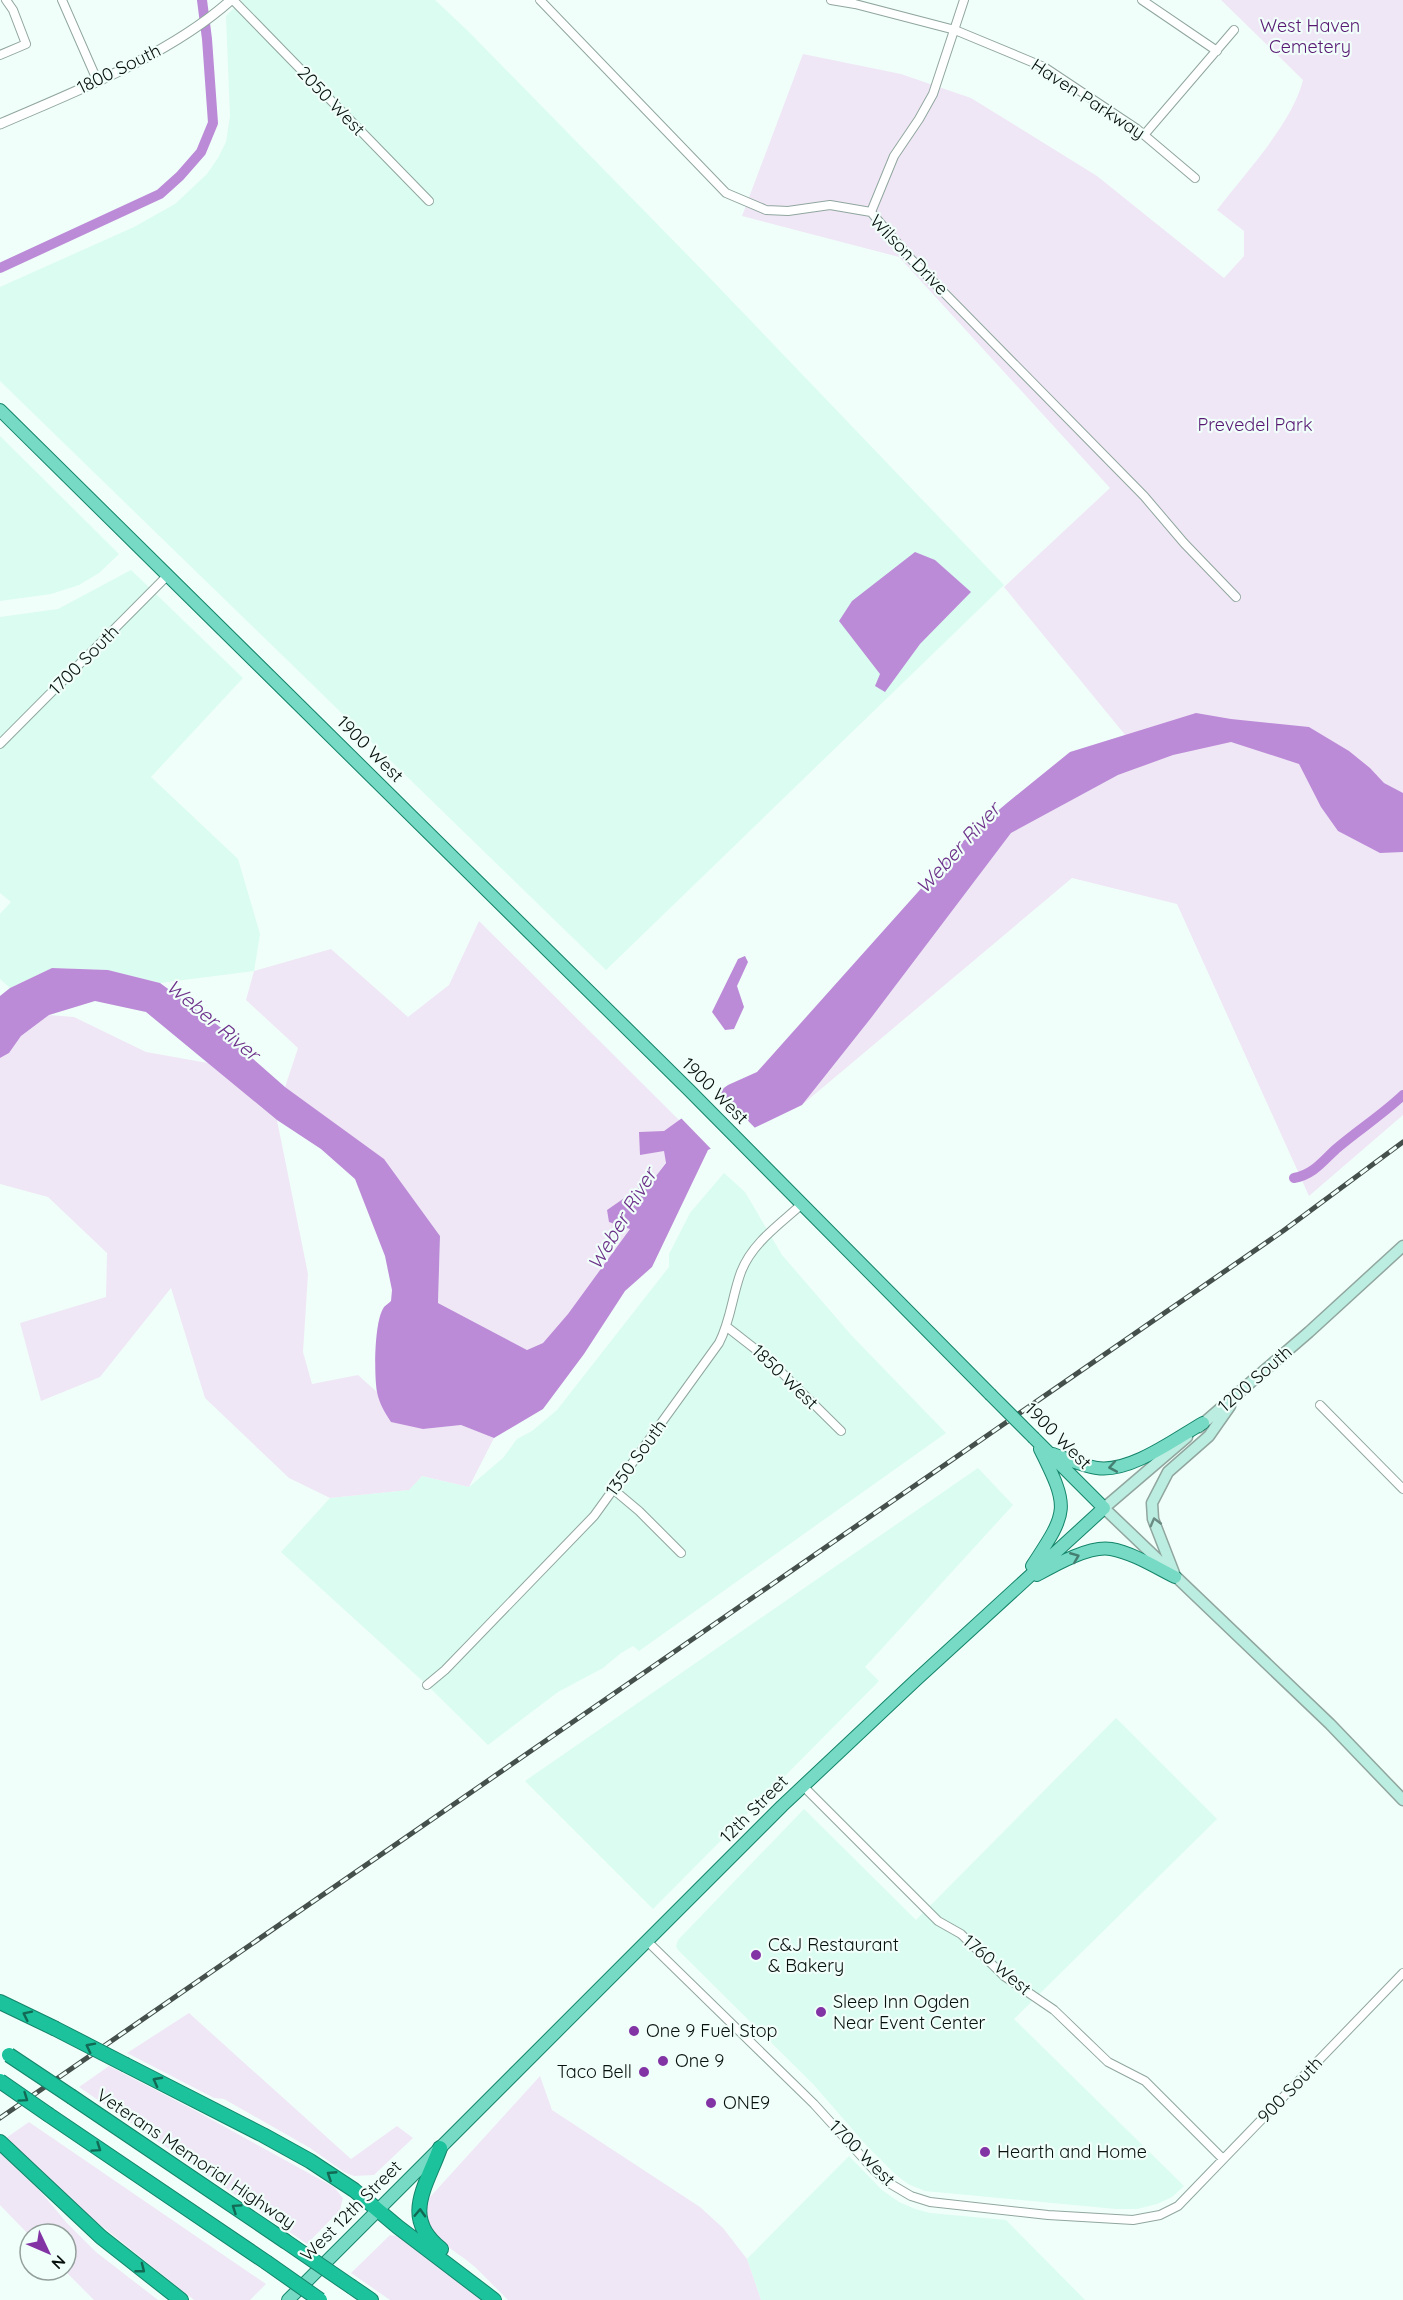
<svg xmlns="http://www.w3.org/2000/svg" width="1403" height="2300" font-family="Quicksand,sans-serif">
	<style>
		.built { fill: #dbfcf0 }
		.green { fill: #f0e7f6 }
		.water { fill: #bc8bd7 }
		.pier { fill: #f0fff9 }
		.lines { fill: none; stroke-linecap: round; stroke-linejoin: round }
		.canal { stroke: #bc8bd7; stroke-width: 10 }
		.minor-casing { stroke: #90a69e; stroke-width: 10 }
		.tertiary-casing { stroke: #90a69e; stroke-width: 11 }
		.secondary-casing { stroke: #90a69e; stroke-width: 13 }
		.primary-casing { stroke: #14846a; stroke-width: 14 }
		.motorway-casing { stroke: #14846a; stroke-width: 16 }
		.minor { stroke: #fff; stroke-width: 8 }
		.tertiary { stroke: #fff; stroke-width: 9 }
		.secondary { stroke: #bbede1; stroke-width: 10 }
		.primary { stroke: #76dac4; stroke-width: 12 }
		.motorway { stroke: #1bc29c; stroke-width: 14 }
		.rail-casing { stroke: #454f4b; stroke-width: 5 }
		.rail { stroke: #f0fff9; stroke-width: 3; stroke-dasharray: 9; stroke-linecap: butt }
		.primary-bridge-casing { stroke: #14846a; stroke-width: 14; stroke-linecap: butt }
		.motorway-bridge-casing { stroke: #14846a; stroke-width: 16; stroke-linecap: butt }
		.primary-bridge { stroke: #76dac4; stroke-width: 12 }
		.motorway-bridge { stroke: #1bc29c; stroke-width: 14 }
		.oneway { stroke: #447f72 }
		.oneway2 { stroke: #6a8a82 }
		.oneway3 { stroke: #126954 }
		.poi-dot { fill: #8234a5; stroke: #f0fff9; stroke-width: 2 }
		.labels { text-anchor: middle; stroke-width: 4.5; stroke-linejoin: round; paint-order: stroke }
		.park-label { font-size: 18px; fill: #571772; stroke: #f0fff9 }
		.street-label { font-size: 18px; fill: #08100d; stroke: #f0fff9 }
		.poi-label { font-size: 18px; fill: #08100d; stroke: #f0fff9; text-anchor: start }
		.water-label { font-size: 20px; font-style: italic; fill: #6d308a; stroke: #f0fff9 }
	</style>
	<rect width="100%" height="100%" fill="#f0fff9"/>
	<path class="built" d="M242,0H435L468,31L706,274L1004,585L606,970L0,381V287L134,227L175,204L207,174L218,158L226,142L230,116L226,16Z
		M0,436L119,554L99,573L79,585L51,594L0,601Z
		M131,570L243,678L151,777L238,859L260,934L254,971L160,983L108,970L52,968L10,988L0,979V914L11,902L0,893V617L58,609Z
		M724,1173L745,1192L782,1255L852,1336L946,1433L639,1651L633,1646L621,1653L603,1668L558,1692L488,1745L427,1685L281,1552L330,1498L408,1490L422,1476L469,1487L503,1458L517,1439L532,1431L557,1410L669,1267V1254L690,1213Z
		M978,1468L1013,1505L865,1667L879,1681L653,1909L525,1781Z
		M1116,1718L1217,1819L1014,2019L1184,2186L1172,2197L1157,2204L1137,2209H1116L925,2191L908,2184L895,2174L867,2146L813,2084L678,1950L676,1946L678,1940L804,1809L916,1920Z
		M849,2156L882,2190L899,2202L915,2209L930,2213L1006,2220L1085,2300H761L747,2259Z"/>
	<path class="green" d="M1221,0H1403V1115L1309,1196L1177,904L1072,878L802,1105L871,1018L1011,833L1118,775L1140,767L1128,736H1126L1004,587L1110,488L899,257L742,216L803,54L901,74L971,98L1097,176L1224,278L1244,256V231L1217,210C1245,173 1292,124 1303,80Z
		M479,921L680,1121L664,1131L666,1162L656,1176L607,1210L630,1229L569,1314L543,1343L527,1350L438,1303L440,1236L383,1159L285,1087L298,1048L246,1000L254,971L331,949L408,1017L449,985Z
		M49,1015L74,1017L146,1052L208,1063L277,1120L308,1274L303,1352L312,1384L358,1375L377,1392L383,1408L423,1429L461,1425L494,1438L469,1487L422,1476L409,1490L330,1498L289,1478L205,1398L171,1288L100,1377L41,1401L20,1323L106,1297L107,1253L48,1197L0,1184V1058L9,1053L21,1036Z
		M189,2013L351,2159L397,2126L413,2138L374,2175L354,2176L344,2172L310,2148L224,2099L214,2098L127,2053Z
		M109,2066L196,2111L334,2187L343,2198L340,2210L307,2244L79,2087Z
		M540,2076L552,2110L700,2207L723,2228L747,2259L761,2300H508C497,2289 486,2278 475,2267C452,2246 413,2234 430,2197Z
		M29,2122L266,2284L250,2300H194L68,2199L6,2138Z
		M0,2153L42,2193L66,2222L96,2252L158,2300H94L64,2270H66V2234L30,2236L0,2205Z
		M390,2235L397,2236L483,2300H390L351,2273Z"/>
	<path class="water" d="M915,552L935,560L971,592L920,644L885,692L875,686L880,674L839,621L852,601Z
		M1196,713L1231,719L1309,727L1349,751L1370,768L1384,783L1403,793V852L1380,853L1338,831L1321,807L1299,764L1231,742L1173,755L1118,775L1011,833L871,1018L802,1105L708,1150L652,1267L625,1291L584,1354L543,1409L494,1438L461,1425L423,1429L391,1422C385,1413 379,1403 377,1392C374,1375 374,1321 384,1307C386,1305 389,1303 391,1301L392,1290L385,1256L355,1179L321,1149L277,1120L146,1012L95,1001L49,1015L21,1036L9,1053L0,1058V996L10,988L52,968L108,970L160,983L242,1043L251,1057L285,1087L384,1159L440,1236L438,1303L527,1350L543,1343L568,1314L630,1229L609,1222L607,1210L656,1176L666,1163L664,1151L640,1155L639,1132L664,1131L728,1085L757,1072L968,836L1007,803L1070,752Z
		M745,956L748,962L737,986L744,1007L734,1029L725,1030L712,1012L738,959Z"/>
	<path class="pier" d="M717,1089L757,1130L713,1151L680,1117Z"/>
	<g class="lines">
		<path class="canal" d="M0,268L160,194L180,176L201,152L213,123L207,39L202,0
			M1294,1178C1313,1175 1323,1161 1336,1149C1358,1130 1382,1115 1403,1095"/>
		<defs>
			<path id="minor" d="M62,0L97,80
				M233,0L429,201
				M540,0L726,193L766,210L788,211L830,205L871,212L909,257L1144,496L1184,543L1236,597
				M831,0L855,4L955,30L1044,67L1137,129L1195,178
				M1142,0L1217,51
				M0,55L26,44L13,10L6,0
				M1144,135L1234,30
				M871,212L894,156L919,119L933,94L964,0
				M0,744L168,575
				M727,1327L768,1359L841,1431
				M1320,1405L1403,1489
				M614,1490L639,1511L681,1553
				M427,1685L445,1670L594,1516L719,1343C731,1320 732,1296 741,1272C752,1243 780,1224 802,1204
				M803,1786L938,1921L961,1934L1004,1976L1054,2010L1108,2062L1145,2081L1223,2159
				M647,1941L814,2104L874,2170L889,2183L911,2196L930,2202L1048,2215L1133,2220L1160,2215L1178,2206L1403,1973"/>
			<path id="tertiary" d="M0,124C76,91 170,55 231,0"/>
			<path id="secondary" d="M1199,1427L1309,1332L1403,1246
				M1187,1437L1104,1508L1330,1724L1403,1800
				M1174,1573L1153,1519L1152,1503L1168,1472L1209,1436L1230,1406"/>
			<path id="primary" d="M0,410L689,1090L990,1394
				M1053,1454C1067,1459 1083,1466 1097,1468C1130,1473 1175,1439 1203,1423
				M1032,1566C1068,1511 1070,1509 1040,1449
				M1037,1575C1055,1565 1090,1545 1111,1549C1133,1553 1155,1567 1175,1577
				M288,2300L782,1806L916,1680L1104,1508L1034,1438"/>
			<path id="motorway" d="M0,2002L54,2028
				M126,2065L263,2135L310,2161L354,2190L398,2227L494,2300
				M72,2097L285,2241
				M49,2115L266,2262
				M0,2142L101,2237L181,2300
				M440,2148C426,2187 401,2218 441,2249
				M352,2287L371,2300"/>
		</defs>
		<use href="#minor" class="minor-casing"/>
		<use href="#tertiary" class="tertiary-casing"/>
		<use href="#secondary" class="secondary-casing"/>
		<use href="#primary" class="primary-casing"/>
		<use href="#motorway" class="motorway-casing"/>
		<use href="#minor" class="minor"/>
		<use href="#tertiary" class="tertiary"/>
		<use href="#secondary" class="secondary"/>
		<use href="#primary" class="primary"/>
		<use href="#motorway" class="motorway"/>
		<defs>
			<path id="rail" d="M0,2118L1283,1231L1403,1142"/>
		</defs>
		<use href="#rail" class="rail-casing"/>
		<use href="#rail" class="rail"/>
		<defs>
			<path id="primary-bridge" d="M990,1394L1034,1438"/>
			<path id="motorway-bridge" d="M54,2028L126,2065
				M9,2055L72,2097
				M0,2081L49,2115
				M285,2241L352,2287
				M266,2262L320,2300"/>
		</defs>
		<use href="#primary-bridge" class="primary-bridge-casing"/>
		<use href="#motorway-bridge" class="motorway-bridge-casing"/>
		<use href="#primary-bridge" class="primary-bridge"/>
		<use href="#motorway-bridge" class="motorway-bridge"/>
	</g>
	<defs><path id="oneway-chevron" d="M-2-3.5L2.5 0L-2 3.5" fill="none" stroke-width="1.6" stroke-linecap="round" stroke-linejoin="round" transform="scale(1.5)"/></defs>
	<g class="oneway">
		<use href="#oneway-chevron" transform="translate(1113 1467) rotate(170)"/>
		<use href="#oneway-chevron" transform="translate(1075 1557) rotate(-22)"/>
	</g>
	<use class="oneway2" href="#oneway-chevron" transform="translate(1155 1522) rotate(-105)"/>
	<g class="oneway3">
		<use href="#oneway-chevron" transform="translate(27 2015) rotate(-154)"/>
		<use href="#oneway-chevron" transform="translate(90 2047) rotate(-153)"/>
		<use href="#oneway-chevron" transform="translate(157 2081) rotate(-152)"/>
		<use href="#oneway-chevron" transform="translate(24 2098) rotate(35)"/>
		<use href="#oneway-chevron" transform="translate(97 2148) rotate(34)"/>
		<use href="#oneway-chevron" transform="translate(331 2175) rotate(-147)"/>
		<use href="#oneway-chevron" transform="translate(236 2208) rotate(-146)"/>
		<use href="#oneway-chevron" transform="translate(420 2213) rotate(-88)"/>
		<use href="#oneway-chevron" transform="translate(141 2269) rotate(38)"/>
	</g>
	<g class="poi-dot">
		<circle cx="756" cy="1955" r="6"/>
		<circle cx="821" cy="2012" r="6"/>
		<circle cx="634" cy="2031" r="6"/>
		<circle cx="663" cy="2061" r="6"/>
		<circle cx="644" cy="2072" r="6"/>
		<circle cx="711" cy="2103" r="6"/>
		<circle cx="985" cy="2152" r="6"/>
	</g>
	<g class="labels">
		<g class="park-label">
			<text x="1310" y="32">West Haven<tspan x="1310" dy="21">Cemetery</tspan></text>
			<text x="1255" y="431">Prevedel Park</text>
		</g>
		<g class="street-label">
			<text transform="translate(119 69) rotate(-26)" y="6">1800 South</text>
			<text transform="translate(1088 99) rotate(33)" y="6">Haven Parkway</text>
			<text transform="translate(331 101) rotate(46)" y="6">2050 West</text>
			<text transform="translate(909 255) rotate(46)" y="6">Wilson Drive</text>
			<text transform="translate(84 660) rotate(-45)" y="6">1700 South</text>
			<text transform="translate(370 749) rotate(45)" y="6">1900 West</text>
			<text transform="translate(715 1091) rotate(45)" y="6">1900 West</text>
			<text transform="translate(785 1377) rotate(44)" y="6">1850 West</text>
			<text transform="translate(1255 1379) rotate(-41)" y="6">1200 South</text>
			<text transform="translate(1058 1436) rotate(45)" y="6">1900 West</text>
			<text transform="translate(636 1458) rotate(-54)" y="6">1350 South</text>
			<text transform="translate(754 1809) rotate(-45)" y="6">12th Street</text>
			<text transform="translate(997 1965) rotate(40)" y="6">1760 West</text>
			<text transform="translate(1290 2090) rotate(-46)" y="6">900 South</text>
			<text transform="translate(862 2153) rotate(45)" y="6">1700 West</text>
			<text transform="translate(196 2159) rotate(34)" y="6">Veterans Memorial Highway</text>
			<text transform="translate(351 2211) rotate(-45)" y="6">West 12th Street</text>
		</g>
		<g class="poi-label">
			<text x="768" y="1951">C&amp;J Restaurant<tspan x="768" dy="21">&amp; Bakery</tspan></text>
			<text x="833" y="2008">Sleep Inn Ogden<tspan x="833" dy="21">Near Event Center</tspan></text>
			<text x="646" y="2037">One 9 Fuel Stop</text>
			<text x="675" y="2067">One 9</text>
			<text x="632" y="2078" text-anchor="end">Taco Bell</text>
			<text x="723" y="2109">ONE9</text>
			<text x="997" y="2158">Hearth and Home</text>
		</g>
		<g class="water-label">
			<text transform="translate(958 848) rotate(-48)" y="7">Weber River</text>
			<text transform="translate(213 1020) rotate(40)" y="7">Weber River</text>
			<text transform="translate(622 1219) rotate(-59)" y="7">Weber River</text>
		</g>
	</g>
	<g transform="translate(48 2252) rotate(134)"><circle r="28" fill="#f0fff9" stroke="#939f9b" stroke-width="1.5"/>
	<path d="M0-4.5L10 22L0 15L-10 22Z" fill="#8234a5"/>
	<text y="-9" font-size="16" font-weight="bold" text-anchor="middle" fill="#08100d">N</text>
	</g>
</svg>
